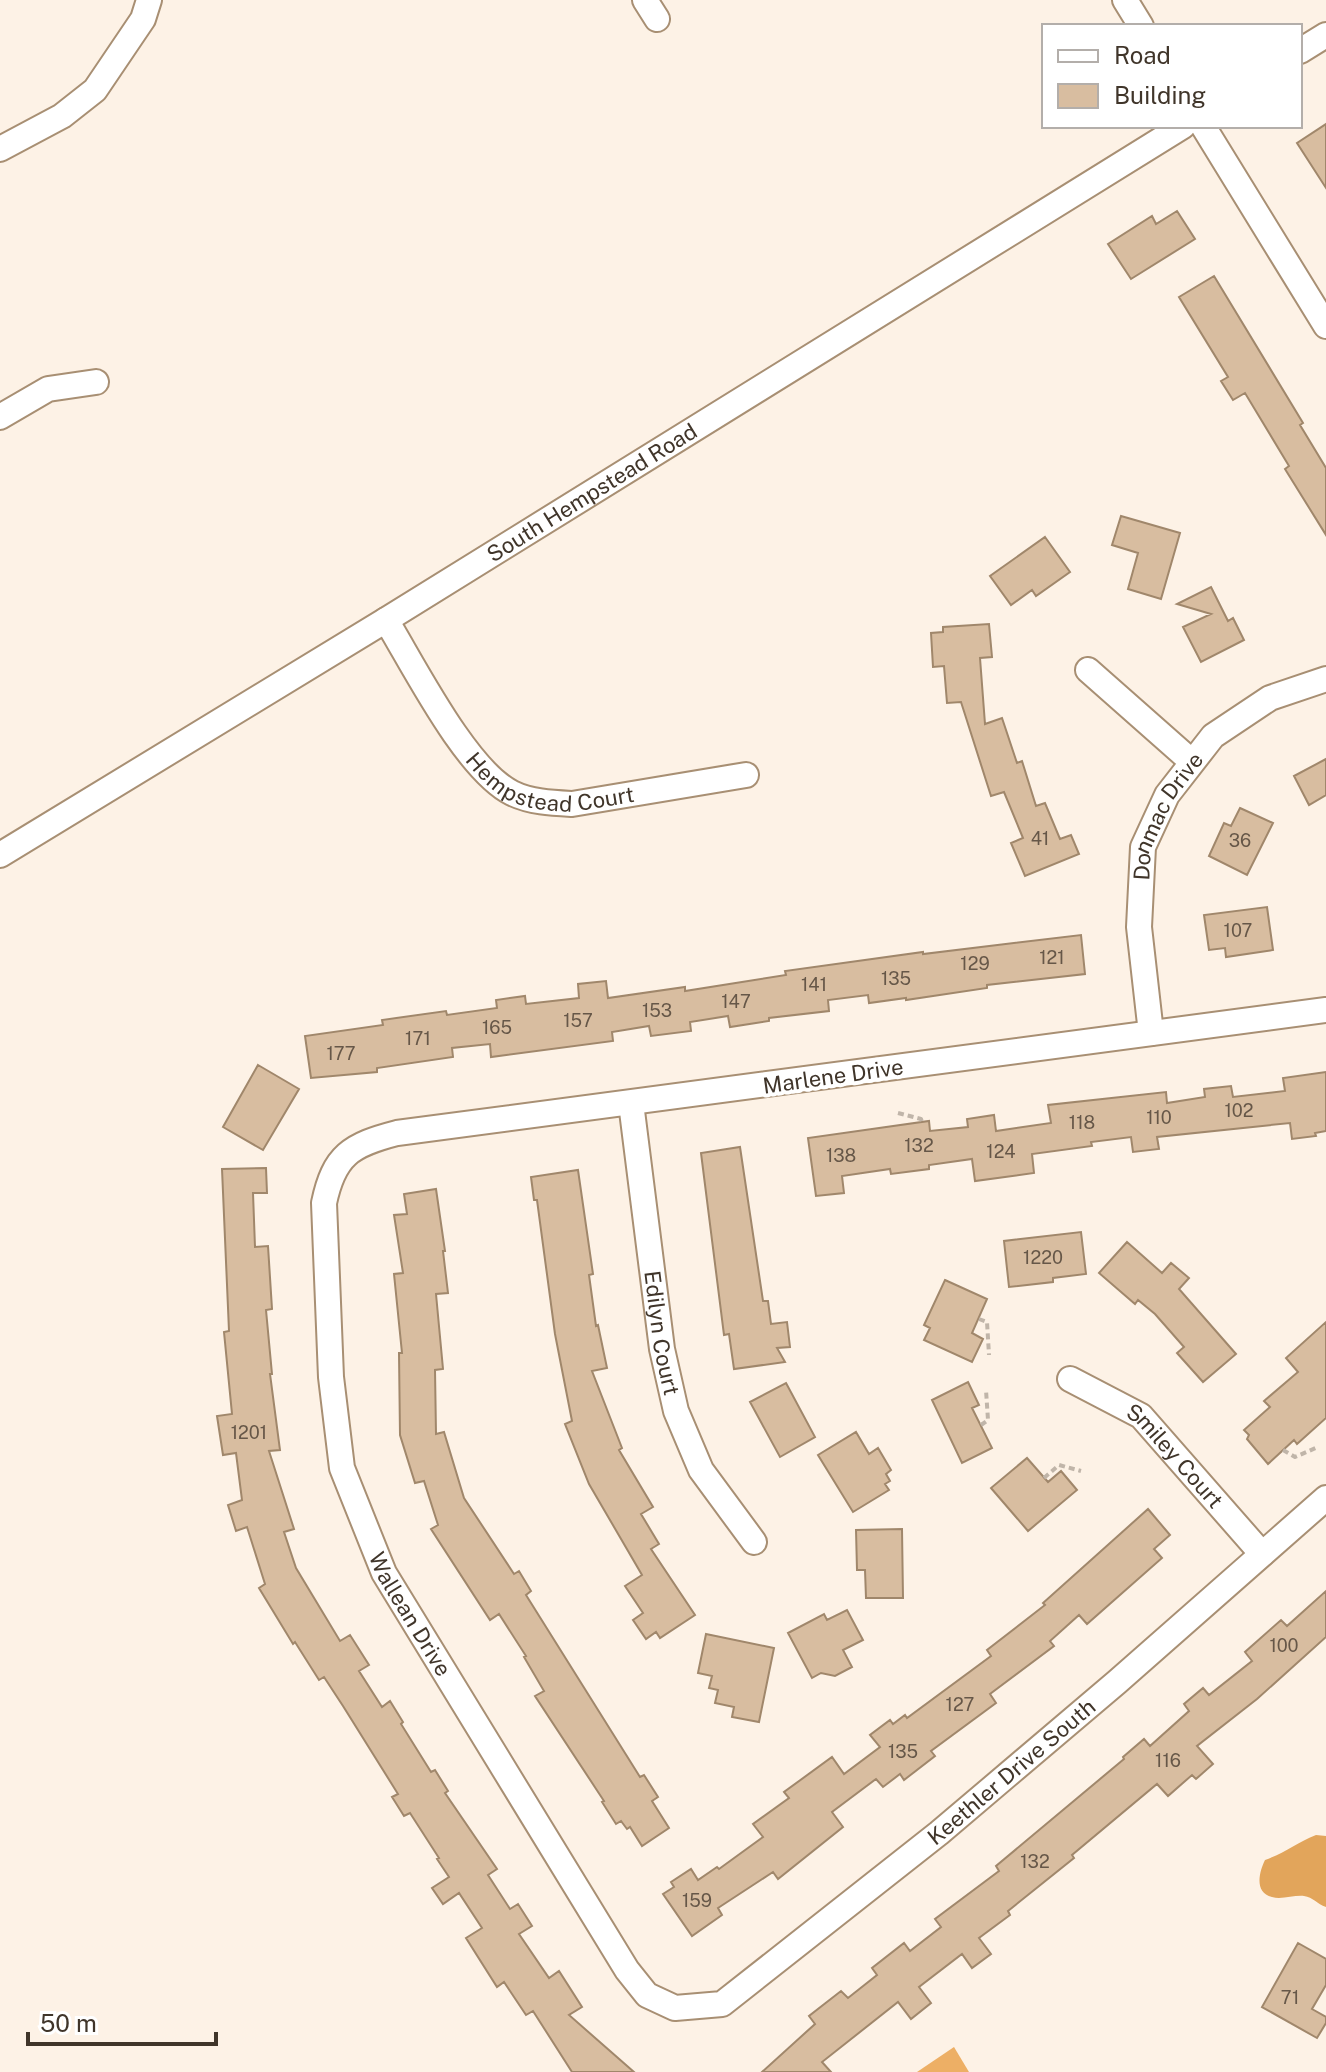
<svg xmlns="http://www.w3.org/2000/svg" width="1326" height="2072" font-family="'Public Sans',sans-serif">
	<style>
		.forest { fill: #edaf65 }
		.water { fill: #e2a55b }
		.building { fill: #d8bda0; stroke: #a0876b; stroke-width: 2 }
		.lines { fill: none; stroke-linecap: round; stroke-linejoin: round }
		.minor-casing { stroke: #a88f73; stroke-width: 28 }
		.path { stroke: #c0b5a9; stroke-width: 4; stroke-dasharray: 6 4; stroke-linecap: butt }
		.minor { stroke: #fff; stroke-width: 24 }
		.labels { text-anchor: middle; stroke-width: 8; stroke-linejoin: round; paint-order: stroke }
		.number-label { font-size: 18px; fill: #665748 }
		.street-label { font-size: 22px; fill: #40352a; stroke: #fff }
	</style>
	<rect width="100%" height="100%" fill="#fdf2e6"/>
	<path class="forest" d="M954,2047L969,2072H917Z"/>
	<path class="water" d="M1316,1835L1326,1836V1907C1317,1904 1313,1897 1304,1896C1294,1895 1281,1900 1272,1897C1254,1893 1259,1872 1265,1860C1285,1853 1296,1843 1316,1835Z"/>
	<path class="building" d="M1326,124V188L1297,143Z
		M1177,211L1195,239L1131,279L1108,244L1152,216L1156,224Z
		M1214,276L1303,423L1300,425L1326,468V535L1285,469L1289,466L1245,393L1233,400L1221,381L1228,377L1179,297Z
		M1121,516L1180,533L1161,599L1128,589L1138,553L1112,545Z
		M1045,537L1070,572L1036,596L1032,590L1011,605L990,576Z
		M1211,587L1228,621L1233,618L1244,640L1201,662L1183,627L1211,614L1177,604Z
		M989,624L992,657L980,658L985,724L1002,718L1017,763L1022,761L1036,806L1045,803L1060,839L1071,835L1079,854L1025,876L1011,843L1023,838L1004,792L991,796L961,702L947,703L944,666L933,667L931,633L943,632V627Z
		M1326,759V795L1309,805L1294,776Z
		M1240,808L1273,823L1247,875L1209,856L1224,823L1231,826Z
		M1267,907L1273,950L1226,957L1225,948L1209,950L1204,915Z
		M1081,935L1085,974L987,985V988L906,1000V998L869,1003L868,995L828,1000L829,1011L769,1018V1021L730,1027L728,1016L690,1022L691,1031L651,1036L649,1026L612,1032L613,1041L491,1057L490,1044L452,1048L453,1057L377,1068V1072L311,1078L305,1036L383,1025L382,1020L446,1011L447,1015L497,1008L496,1000L525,996L526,1004L579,998L578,984L606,981L608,998L685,987V991L786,975L785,971L923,952V954Z
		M258,1065L299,1089L263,1150L223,1127Z
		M1326,1072V1131L1315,1133L1316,1136L1292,1139L1290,1123L1157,1137L1159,1149L1133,1152L1131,1137L1091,1142L1092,1146L1032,1154L1034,1173L975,1181L972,1159L929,1165V1169L891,1174L890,1169L842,1176L844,1193L816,1196L808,1138L929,1121L930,1131L968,1127L967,1119L994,1115L996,1131L1051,1123L1048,1105L1166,1092L1167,1103L1205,1097L1204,1089L1231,1086L1233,1097L1285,1091L1283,1078Z
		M740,1147L763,1301H768L771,1324L787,1322L790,1347L777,1348L785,1362L734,1369L729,1334L724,1335L701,1153Z
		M266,1168L267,1193H253L255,1247L268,1246L272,1309L266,1310L272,1374H270L280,1450L269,1451L294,1529L284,1532L296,1568L340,1641L350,1635L369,1665L359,1671L382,1707L390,1701L403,1722L401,1724L431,1772L435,1770L448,1791L445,1793L497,1869L488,1875L510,1909L518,1904L532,1926L519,1934L549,1978L559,1971L582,2007L569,2015L634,2072H572L533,2011L526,2015L504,1982L497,1987L466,1938L482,1928L459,1893L443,1904L432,1888L449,1877L437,1859L439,1858L410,1813L404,1816L392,1797L398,1794L343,1706L324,1677L319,1680L295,1642L293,1644L259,1588L265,1584L247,1527L236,1531L228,1505L242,1500L236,1453L223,1455L217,1416L232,1414L224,1332L229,1331L222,1169Z
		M578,1170L593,1274L589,1275L596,1326L598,1325L607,1368L592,1371L622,1448L619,1450L653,1507L641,1514L659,1544L651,1549L695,1615L660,1638L656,1632L646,1639L633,1620L643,1613L625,1586L642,1575L589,1484L565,1424L572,1421L555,1334L537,1200H534L531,1177Z
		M436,1189L445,1251H443L448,1293L436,1294L443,1369L435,1370L436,1434L444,1432L464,1498L514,1574L519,1571L531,1591L526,1595L640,1777L644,1775L658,1797L652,1801L669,1828L642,1846L630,1827L627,1829L621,1821L616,1824L602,1802L604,1801L535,1696L544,1691L524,1657L526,1656L499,1614L490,1620L431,1529L438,1525L424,1481L415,1483L400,1435L399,1353H402L394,1274L403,1273L394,1215L407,1214L404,1194Z
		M1081,1232L1086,1274L1053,1278V1282L1009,1287L1004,1241Z
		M1127,1242L1162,1273L1171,1263L1189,1278L1179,1289L1236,1354L1203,1382L1177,1353L1184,1347L1155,1314L1138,1300L1135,1304L1099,1273Z
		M945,1280L987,1299L972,1333L983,1339L972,1362L924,1340L930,1328L924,1325Z
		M1326,1322V1418L1297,1444L1294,1440L1268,1464L1247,1439L1249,1435L1244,1430L1270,1407L1264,1401L1298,1372L1286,1358Z
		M968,1382L979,1405L972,1408L992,1448L962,1463L932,1400Z
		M786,1383L815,1437L780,1457L750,1402Z
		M856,1432L869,1454L878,1448L891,1470L886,1474L890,1481L885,1484L889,1490L853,1512L818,1455Z
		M1027,1458L1048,1482L1061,1471L1077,1490L1028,1531L991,1488Z
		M1148,1509L1170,1535L1154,1549L1162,1558L1087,1624L1079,1615L1050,1641L1054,1646L990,1694L996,1703L931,1751L935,1756L904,1780L900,1774L883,1787L876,1779L832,1812L843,1827L778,1879L773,1872L718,1908L722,1915L692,1936L663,1894L674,1887L671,1882L691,1869L698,1880L717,1867L719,1869L763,1837L753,1824L789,1798L784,1792L832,1757L844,1774L880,1747L870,1735L890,1720L893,1724L905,1715L907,1718L991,1656L987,1650L1045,1605L1043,1603Z
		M902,1529L903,1598H866L865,1570H857L856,1530Z
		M1326,1591V1637L1257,1699L1197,1746L1213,1764L1196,1779L1192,1775L1168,1796L1157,1784L1072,1855L1074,1858L1008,1911L1010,1915L979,1938L991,1954L972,1968L962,1954L919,1987L931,2003L911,2019L898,2002L822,2062L831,2072H762L815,2024L809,2016L841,1991L848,1998L877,1975L872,1968L904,1943L910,1951L941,1927L935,1919L999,1871L996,1866L1124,1759L1123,1757L1144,1739L1150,1746L1189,1711L1184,1704L1203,1688L1209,1695L1252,1661L1245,1652L1281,1620L1287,1626Z
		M847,1610L863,1640L843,1650L852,1667L835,1676L821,1673L812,1678L788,1633L824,1614L827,1620Z
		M706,1634L774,1648L759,1722L732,1717L734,1707L715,1703L718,1690L709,1688L712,1676L698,1673Z
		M1298,1943L1326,1959V1985L1312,2009L1326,2017V2023L1317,2038L1262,2007Z"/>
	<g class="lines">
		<defs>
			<g id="minor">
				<path d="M645,0L657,19"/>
				<path d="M1125,0L1141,26"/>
				<path d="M1300,51L1326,35"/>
				<path d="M1203,126L1326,326"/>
				<path d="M0,149L62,116L95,90L143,19L149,0"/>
				<path d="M0,417L48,389L96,382"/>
				<path id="s1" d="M386,620C414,666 466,770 512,793C530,802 552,803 572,804L746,775"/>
				<path d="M1088,670L1191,761"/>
				<path id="s2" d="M0,855L386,620L1183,126"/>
				<path id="s3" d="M1326,1010L397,1133C351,1145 334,1155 324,1203L331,1377L342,1468L384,1573L627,1970L647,1995L675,2008L722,2004L939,1833L1117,1682L1326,1498"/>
				<path id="s4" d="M1151,1033L1139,927L1143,847L1167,795L1213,736L1270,698L1326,679"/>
				<path id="s5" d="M631,1103L662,1349L676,1411L701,1470L754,1542"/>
				<path id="s6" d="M1070,1379L1141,1416L1262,1554"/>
			</g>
		</defs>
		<use href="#minor" class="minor-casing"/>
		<path class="path" d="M898,1113L921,1119L922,1122
			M979,1319L987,1322L989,1355
			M981,1425L988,1420L986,1390
			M1283,1450L1295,1457L1318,1447
			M1044,1478L1059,1465L1081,1471"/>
		<use href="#minor" class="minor"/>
	</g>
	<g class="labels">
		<g class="number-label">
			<text x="1040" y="845">41</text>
			<text x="1240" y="847">36</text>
			<text x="1238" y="937">107</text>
			<text x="1052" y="964">121</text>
			<text x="975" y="970">129</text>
			<text x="896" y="985">135</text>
			<text x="814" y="991">141</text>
			<text x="736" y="1008">147</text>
			<text x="657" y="1017">153</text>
			<text x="578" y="1027">157</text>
			<text x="497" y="1034">165</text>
			<text x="418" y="1045">171</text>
			<text x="341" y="1060">177</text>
			<text x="1239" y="1117">102</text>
			<text x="1159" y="1124">110</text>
			<text x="1082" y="1129">118</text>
			<text x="919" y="1152">132</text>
			<text x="1001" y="1158">124</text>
			<text x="841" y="1162">138</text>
			<text x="1043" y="1264">1220</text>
			<text x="249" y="1439">1201</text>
			<text x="1284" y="1652">100</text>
			<text x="960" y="1711">127</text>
			<text x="903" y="1758">135</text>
			<text x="1168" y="1767">116</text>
			<text x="1035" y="1868">132</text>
			<text x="697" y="1907">159</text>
			<text x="1290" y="2004">71</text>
		</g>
		<g class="street-label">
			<text dy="8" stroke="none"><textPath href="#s2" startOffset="694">South Hempstead Road</textPath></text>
			<text dy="8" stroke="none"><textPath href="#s1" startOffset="250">Hempstead Court</textPath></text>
			<text dy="8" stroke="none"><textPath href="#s4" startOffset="224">Donmac Drive</textPath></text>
			<text transform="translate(833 1076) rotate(-8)" y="8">Marlene Drive</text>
			<text dy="8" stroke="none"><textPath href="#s5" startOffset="232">Edilyn Court</textPath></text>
			<text dy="8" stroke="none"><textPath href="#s6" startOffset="132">Smiley Court</textPath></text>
			<text dy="8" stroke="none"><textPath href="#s3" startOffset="1474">Wallean Drive</textPath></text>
			<text dy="8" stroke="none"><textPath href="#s3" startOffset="2372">Keethler Drive South</textPath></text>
		</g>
	</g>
	<rect x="1042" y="24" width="260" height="104" fill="#ffffff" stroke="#b3aeaa" stroke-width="2"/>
	<rect x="1058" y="50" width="40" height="12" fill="#ffffff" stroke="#b3aeaa" stroke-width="2"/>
	<text x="1114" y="64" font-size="24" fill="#40352a">Road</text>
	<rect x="1058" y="84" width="40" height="24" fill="#d8bda0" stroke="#b3aeaa" stroke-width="2"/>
	<text x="1114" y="104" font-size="24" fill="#40352a">Building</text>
	<path d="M28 2032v12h188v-12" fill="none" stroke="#40352a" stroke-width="4"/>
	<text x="40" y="2032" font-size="24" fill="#40352a" stroke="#ffffff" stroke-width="6" paint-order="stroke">50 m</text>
</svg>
